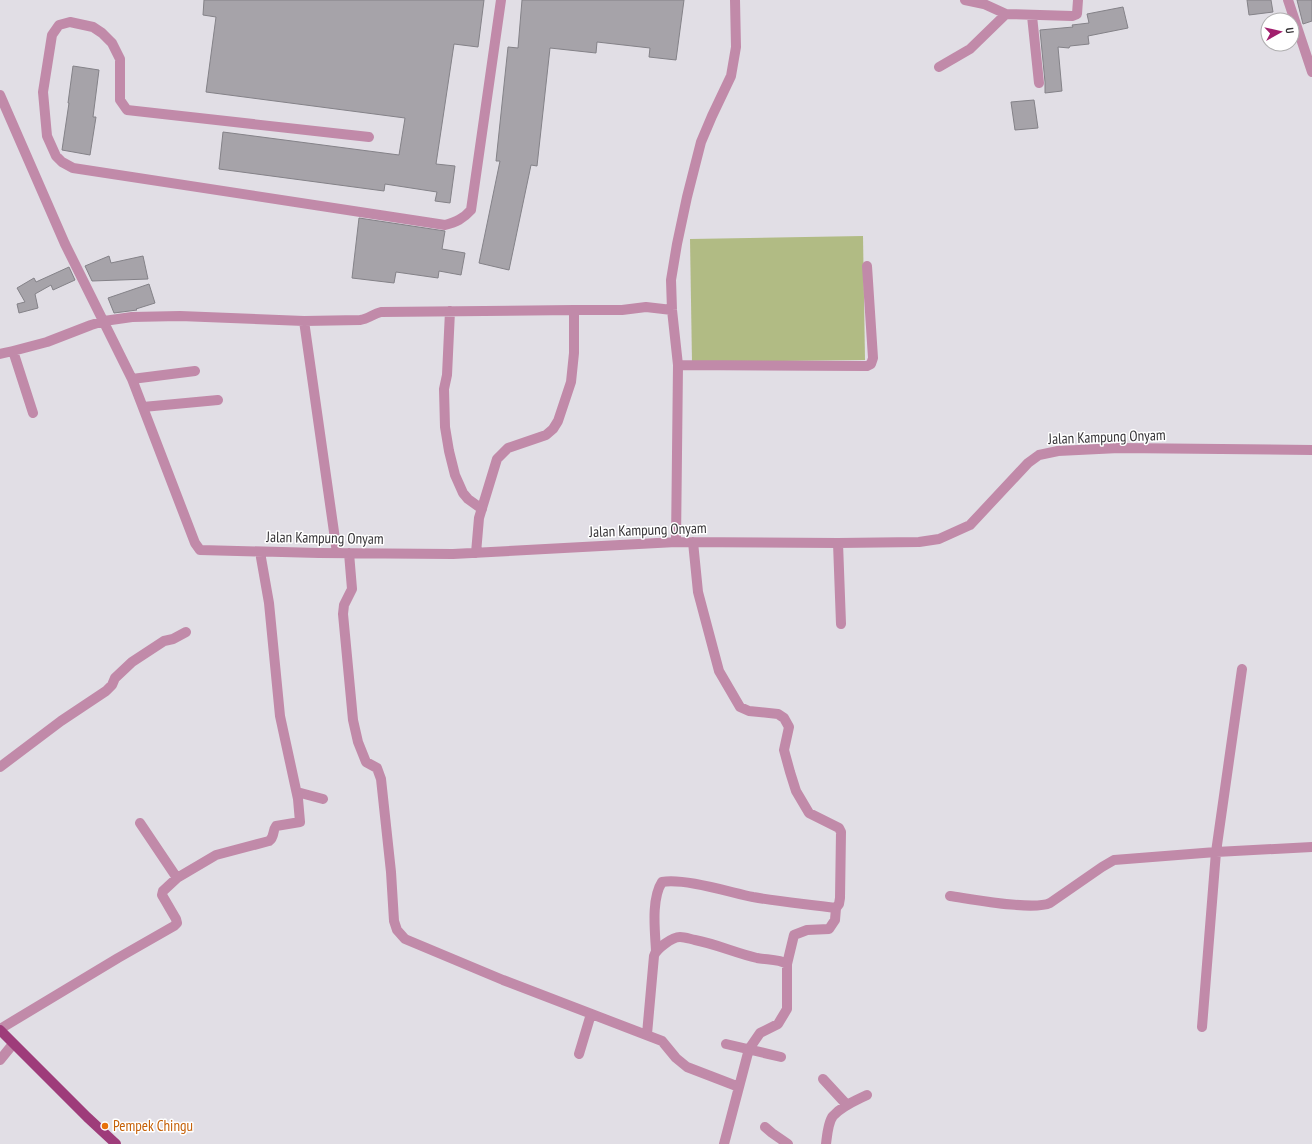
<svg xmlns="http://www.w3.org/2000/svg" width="1312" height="1144" font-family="'PT Sans Narrow',sans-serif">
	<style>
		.green { fill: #b1bb84 }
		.building { fill: #a6a3a9; stroke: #848288 }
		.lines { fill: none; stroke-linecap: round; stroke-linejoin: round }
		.minor { stroke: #c18aa9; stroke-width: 10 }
		.major { stroke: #9e3c7a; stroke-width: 10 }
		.food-dot { fill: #e8710a; stroke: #fff; stroke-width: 1.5 }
		.labels { text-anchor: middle; stroke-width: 3; stroke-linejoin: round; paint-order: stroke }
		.street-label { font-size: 15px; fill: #373538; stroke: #fff }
		.food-label { font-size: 15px; fill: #c56008; stroke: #fff; text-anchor: start }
	</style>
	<rect width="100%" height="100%" fill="#e1dee5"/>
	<path class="green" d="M863,236L865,360L692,362L690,239Z"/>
	<path class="building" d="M204,0H484L478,47L454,44L436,164L455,166L450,203L435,201L437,192L385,184L384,191L219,169L223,132L399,155L405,118L206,92L216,17L203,15Z
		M522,0H684L676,60L649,57L650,48L597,42L596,53L550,48L537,166L531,165L509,270L479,263L500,161H496L508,47L518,48Z
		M1247,0H1271L1273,12L1249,15Z
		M1297,0H1312V21L1303,24Z
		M1123,7L1128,28L1088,36L1089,44L1070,46L1069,48L1058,47L1062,91L1045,93V82L1040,30L1073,27L1072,25L1089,23L1087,14Z
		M73,66L99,70L93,117H96L90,155L62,150L69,103H68Z
		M1034,100L1038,128L1015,130L1011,102Z
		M359,218L445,231L442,249L465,253L461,275L439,271L438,278L396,272L394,283L352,278Z
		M109,256L111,263L143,256L148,279L92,281L85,266Z
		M69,267L75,280L53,290L51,285L35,294L38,308L19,313L17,304L25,302L17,288L34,278L36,282Z
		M149,284L155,303L136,309L137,310L114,313L108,298Z"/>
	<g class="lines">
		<path class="minor" d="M965,0L984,4L1006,14L1072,16L1077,14L1078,0
			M1288,0L1312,72
			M1032,16L1039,83
			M939,67L970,49L1006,14
			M0,95L65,244L132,379L195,543L200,550L319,553L453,554L676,542L838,543L919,542L939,539L970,525L1028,463L1039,455L1058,451L1119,448L1312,450
			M369,137L127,110L120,100V59L112,43L102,33L93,27L70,22L59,25L52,35L43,92L47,136L56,156L62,162L73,168L445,225C456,222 463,219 471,210L501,0
			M450,311L447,375L444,389L445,427L449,451L455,475L463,493L468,499L482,509
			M304,321L337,553
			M13,351L33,413
			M0,354L13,351L47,342L91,325L104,321L132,317L180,316L304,321L360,320C368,319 373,314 381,312L574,310
			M678,365L867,366L871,364L873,358L867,266
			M132,379L195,371
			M143,407L218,400
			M676,542L678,365L672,310L671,280L677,244L687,197L701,142L712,116L731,76L736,47L735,0
			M838,543L841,624
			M349,553L352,589L344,605L343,614L353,720L358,742L366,762L377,768L381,779L391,872L394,921L397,930L405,939L503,980L662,1041L676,1058L687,1067L739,1087
			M476,553L479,518L497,459L508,448L546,435L553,429L558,421L571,382L574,353V310H622L646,307L672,310
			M0,767L61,721L106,691L112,685L115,678L132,662L164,641L173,639L186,632
			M297,792L323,799
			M140,823L177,878
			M950,896C971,899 1033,911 1050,903L1102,867L1114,860L1216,852L1312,847
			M656,951C655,931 651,899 662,882C684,878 729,892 753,897C780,902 808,904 836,908L839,904L840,898L841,832L839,828L809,813L796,791L790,772L784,750L789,727L784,718L778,714L749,711L740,707L719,671L698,592L693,542
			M787,964L794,935L807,930L829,929L835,920L836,908
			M1202,1027L1216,852L1242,669
			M0,1029L118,958L174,926L177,923L176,919L162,895L163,891L177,878L216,855L269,841C275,837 272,831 276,826L300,822L298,799L280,716L269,603L260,552
			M647,1034L654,956C656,949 672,937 680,937C685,937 690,939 695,940C716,944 736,953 757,958C767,960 779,959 787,964V1009L778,1024L760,1033L749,1049L724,1144
			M726,1044L781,1057
			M579,1054L591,1014
			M0,1060L13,1044
			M823,1079L847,1105
			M765,1127L772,1133L788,1144
			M826,1144C827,1136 828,1122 833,1116C842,1106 855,1101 867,1095"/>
		<path class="major" d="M0,1030L87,1117L116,1144"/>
	</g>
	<circle class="food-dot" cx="105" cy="1126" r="4"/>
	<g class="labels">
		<g class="street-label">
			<text transform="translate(1107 437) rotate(-2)" y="5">Jalan Kampung Onyam</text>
			<text transform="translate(648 530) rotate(-2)" y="5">Jalan Kampung Onyam</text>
			<text transform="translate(325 538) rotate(1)" y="5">Jalan Kampung Onyam</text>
		</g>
		<g class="food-label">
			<text x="113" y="1131">Pempek Chingu</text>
		</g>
	</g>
	<g transform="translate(1280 32) rotate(82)"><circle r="19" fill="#ffffff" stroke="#afaeaf"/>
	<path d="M0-3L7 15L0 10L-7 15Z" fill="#a11e6d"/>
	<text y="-6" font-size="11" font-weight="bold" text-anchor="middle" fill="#373538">U</text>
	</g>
</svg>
